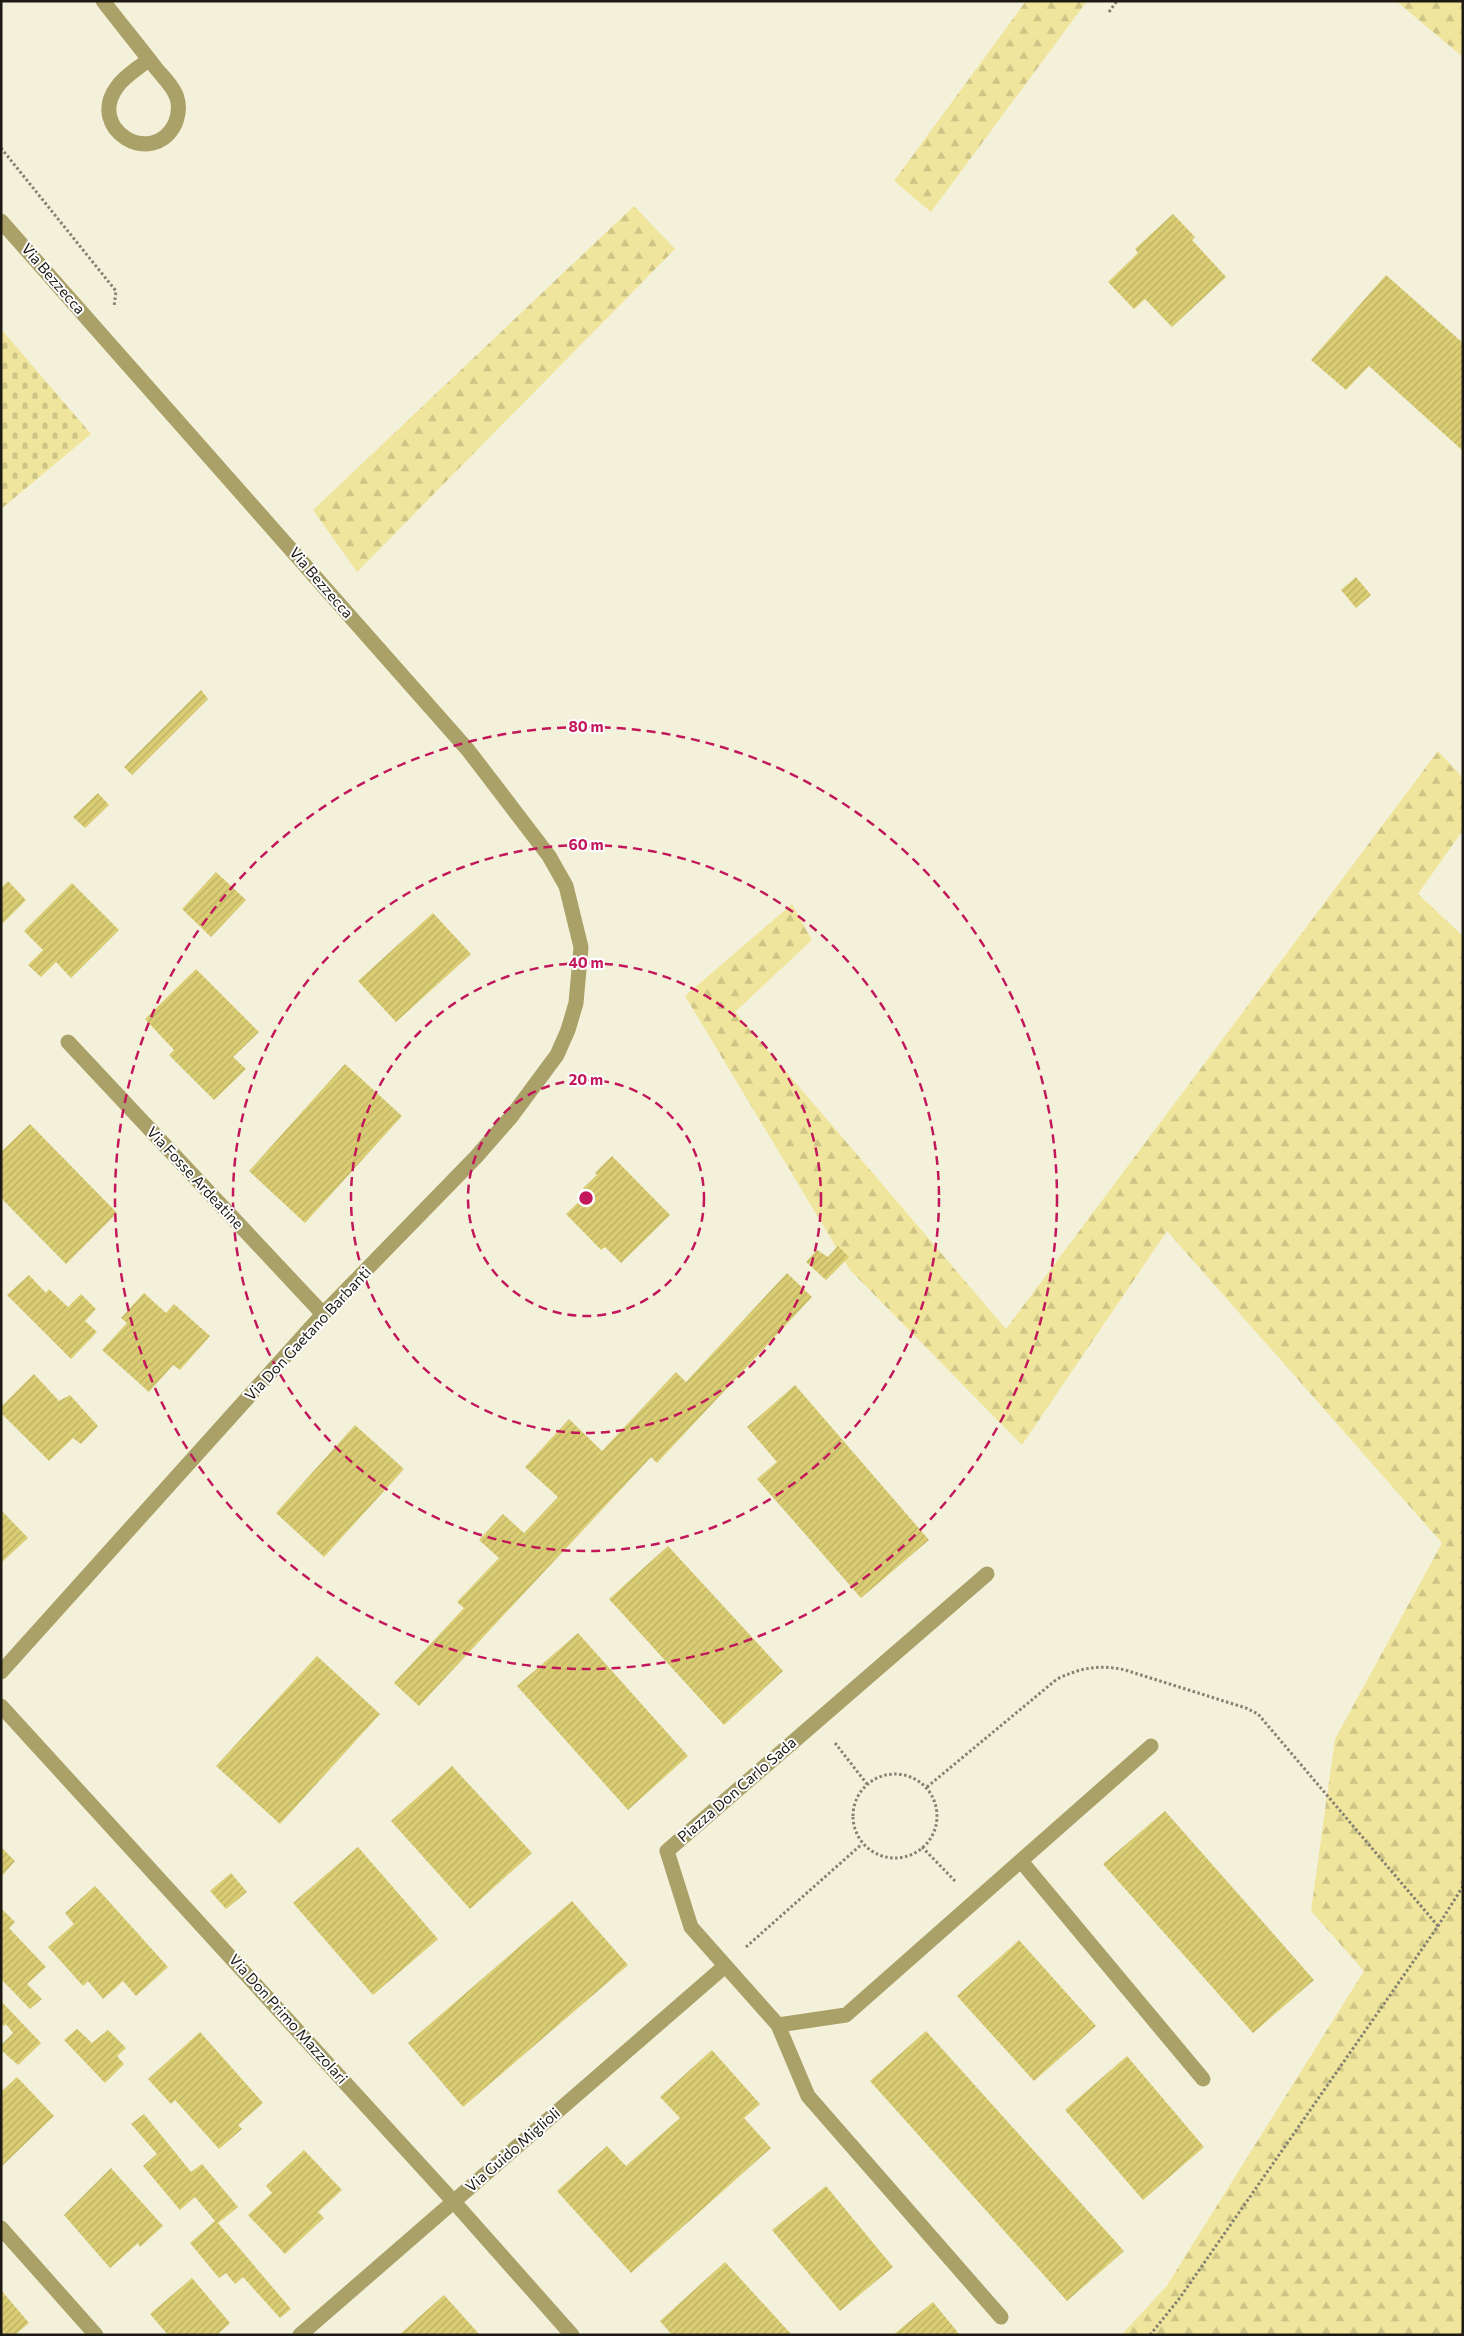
<svg xmlns="http://www.w3.org/2000/svg" width="1464" height="2336" font-family="Commissioner,sans-serif">
	<style>
		.forest { fill: url(#forest-firs) }
		.cemetery { fill: url(#cemetery-stones) }
		.building { fill: url(#building-hatch) }
		.lines { fill: none; stroke-linecap: round; stroke-linejoin: round }
		.path { stroke: #848173; stroke-width: 3; stroke-dasharray: 2.5 2.5; stroke-linecap: butt }
		.street { stroke: #aaa168; stroke-width: 15 }
		.ring { fill: none; stroke: #c2185b; stroke-width: 2.5; stroke-dasharray: 9 6 }
		.labels { text-anchor: middle; stroke-width: 4; stroke-linejoin: round; paint-order: stroke }
		.street-label { font-size: 15px; fill: #1c1a13; stroke: #fff }
		.centre { fill: #c2185b; stroke: #fff; stroke-width: 2.5 }
		.ring-label { font-size: 15px; text-anchor: middle; font-weight: bold; fill: #c2185b; stroke: #fff; stroke-width: 4; stroke-linejoin: round; paint-order: stroke }
	</style>
	<defs>
		<pattern id="forest-firs" width="22" height="20" patternUnits="userSpaceOnUse" patternTransform="scale(1.25)"><rect width="22" height="20" fill="#f0e59c"/><path d="M5 1l3.5 6h-7zM16 11l3.5 6h-7z" fill="#cdc486"/></pattern>
		<pattern id="cemetery-stones" width="16" height="16" patternUnits="userSpaceOnUse" patternTransform="scale(1.25)"><rect width="16" height="16" fill="#f0e59c"/><path d="M2 7V4a2 2 0 0 1 4 0v3zM10 15v-3a2 2 0 0 1 4 0v3z" fill="#cdc486"/></pattern>
		<pattern id="building-hatch" width="6" height="6" patternUnits="userSpaceOnUse" patternTransform="scale(1.25)"><rect width="6" height="6" fill="#dacd74"/><path d="M-1 1l2-2M0 6l6-6M5 7l2-2" fill="none" stroke="#baaf64"/></pattern>
	</defs>
	<rect width="100%" height="100%" fill="#f4f1db"/>
	<path class="forest" d="M1026,1H1087L931,212L894,181Z
		M1396,1H1463V57Z
		M634,206L675,249L357,572L313,510Z
		M1438,751L1463,778V830L1418,894L1463,936V2335H1121L1166,2287L1364,1971L1311,1911L1335,1739L1442,1543L1167,1231L1022,1445L850,1270L685,996L792,904L812,940L735,1012L1006,1329Z"/>
	<path class="cemetery" d="M1,329L91,434L1,509Z"/>
	<path class="building" d="M1173,214L1195,237L1192,240L1226,277L1172,327L1145,299L1134,309L1108,282L1138,253L1135,249Z
		M1386,275L1463,343V451L1369,366L1346,390L1311,360Z
		M1356,577L1371,595L1356,608L1341,590Z
		M201,690L208,699L132,775L124,767Z
		M98,793L109,805L85,828L73,817Z
		M216,872L246,900L211,937L182,909Z
		M8,881L26,900L1,925V888Z
		M72,883L119,930L71,978L56,962L41,977L28,965L43,950L24,931Z
		M433,913L471,954L396,1022L358,981Z
		M196,969L259,1032L233,1057L246,1069L214,1100L169,1055L174,1050L145,1019Z
		M345,1064L402,1116L305,1223L249,1171Z
		M30,1124L117,1213L66,1264L1,1198V1152Z
		M612,1156L670,1215L621,1263L605,1247L601,1250L566,1214L588,1193L583,1188L597,1175L595,1173Z
		M838,1246L849,1257L826,1280L806,1262L817,1250L828,1257Z
		M787,1273L812,1297L657,1463L651,1457L419,1706L394,1683L464,1608L457,1602L499,1558L479,1540L503,1514L524,1533L558,1497L525,1467L569,1419L602,1451L676,1372L686,1382Z
		M29,1275L46,1293L49,1289L68,1307L81,1294L96,1309L85,1321L97,1332L71,1359L7,1295Z
		M144,1293L166,1313L174,1304L210,1336L180,1370L173,1365L149,1392L102,1350L127,1323L121,1318Z
		M34,1374L59,1401L70,1395L98,1426L81,1444L73,1438L49,1461L1,1413V1407Z
		M795,1385L929,1540L861,1598L757,1479L777,1462L747,1427Z
		M355,1425L404,1469L324,1557L276,1513Z
		M1,1510L28,1538L1,1563Z
		M668,1546L783,1671L724,1725L609,1599Z
		M578,1633L688,1756L628,1810L517,1686Z
		M317,1656L380,1714L280,1824L216,1766Z
		M452,1766L532,1853L470,1909L391,1821Z
		M1165,1811L1314,1980L1253,2033L1103,1864Z
		M1,1847L15,1861L1,1877Z
		M358,1847L438,1939L373,1995L293,1903Z
		M231,1873L247,1892L226,1909L210,1891Z
		M95,1886L168,1967L136,1996L123,1981L103,1999L88,1981L83,1986L48,1947L74,1924L65,1913Z
		M572,1901L628,1965L463,2107L408,2043Z
		M1,1908L15,1922L9,1928L46,1967L27,1984L42,1999L30,2009L1,1979Z
		M1019,1940L1096,2026L1034,2081L957,1996Z
		M1,2001L41,2043L18,2065L1,2050V2045L13,2033L6,2024L4,2026L1,2024Z
		M77,2029L92,2043L108,2030L126,2048L117,2056L124,2064L105,2083L64,2040Z
		M926,2031L1124,2251L1067,2301L870,2081Z
		M200,2032L263,2103L238,2125L242,2129L219,2149L175,2100L171,2104L148,2079Z
		M712,2050L760,2104L744,2118L771,2148L631,2273L557,2191L607,2146L626,2166L680,2118L660,2097Z
		M1127,2056L1204,2147L1143,2200L1065,2110Z
		M17,2077L54,2116L1,2167V2092Z
		M144,2114L191,2172L202,2164L238,2207L218,2223L291,2309L280,2318L243,2277L235,2284L226,2273L219,2278L190,2243L215,2221L195,2197L180,2210L143,2166L157,2154L131,2124Z
		M304,2150L342,2190L318,2212L324,2218L285,2254L248,2215L272,2193L266,2186Z
		M111,2168L163,2226L140,2247L138,2243L110,2268L64,2215Z
		M826,2186L893,2267L840,2311L772,2230Z
		M725,2262L792,2335H672L660,2321Z
		M192,2278L230,2323L217,2335H168L150,2314Z
		M1,2290L29,2323L15,2335H1Z
		M444,2295L480,2335H399Z
		M933,2302L960,2335H893Z"/>
	<g class="lines">
		<path class="path" d="M1109,12L1117,1
			M1,148L116,291L114,307
			M835,1743L867,1784
			M853 1816a42 42 0 1 1 84 0a42 42 0 1 1-84 0Z
			M927,1787L1057,1679C1080,1668 1100,1664 1125,1670L1246,1708L1258,1714L1438,1926
			M922,1847L955,1881
			M746,1947L862,1844
			M1150,2335L1179,2299L1438,1926L1463,1886"/>
		<path class="street" d="M103,1C120,23 138,45 155,67C162,76 174,87 177,98C180,107 178,116 175,124C152,169 86,129 117,87C124,76 139,68 149,59
			M1,221L468,750L549,856L566,886L581,947L576,1003L568,1030L557,1055L511,1117L476,1157L323,1314L1,1672
			M68,1042L323,1314
			M987,1574L667,1851L691,1927L778,2025L846,2015L1151,1746
			M1,1706L454,2202L572,2335
			M1021,1861L1203,2079
			M778,2025L808,2096L1001,2317
			M1,2228L96,2335
			M300,2335L725,1966"/>
	</g>
	<g class="ring">
		<circle cx="586" cy="1198" r="118"/>
		<circle cx="586" cy="1198" r="235"/>
		<circle cx="586" cy="1198" r="353"/>
		<circle cx="586" cy="1198" r="471"/>
	</g>
	<g class="labels">
		<g class="street-label">
			<text transform="translate(53 279) rotate(49)" y="5">Via Bezzecca</text>
			<text transform="translate(321 583) rotate(49)" y="5">Via Bezzecca</text>
			<text transform="translate(195 1178) rotate(47)" y="5">Via Fosse Ardeatine</text>
			<text transform="translate(308 1334) rotate(-47)" y="5">Via Don Gaetano Barbanti</text>
			<text transform="translate(737 1790) rotate(-41)" y="5">Piazza Don Carlo Sada</text>
			<text transform="translate(288 2019) rotate(48)" y="5">Via Don Primo Mazzolari</text>
			<text transform="translate(513 2150) rotate(-41)" y="5">Via Guido Miglioli</text>
		</g>
	</g>
	<circle cx="586" cy="1198" r="8" class="centre"/>
	<g class="ring-label">
		<text x="586" y="732">80 m</text>
		<text x="586" y="850">60 m</text>
		<text x="586" y="968">40 m</text>
		<text x="586" y="1085">20 m</text>
	</g>
	<rect width="1464" height="2336" fill="none" stroke="#1c1a13" stroke-width="5"/>
</svg>
